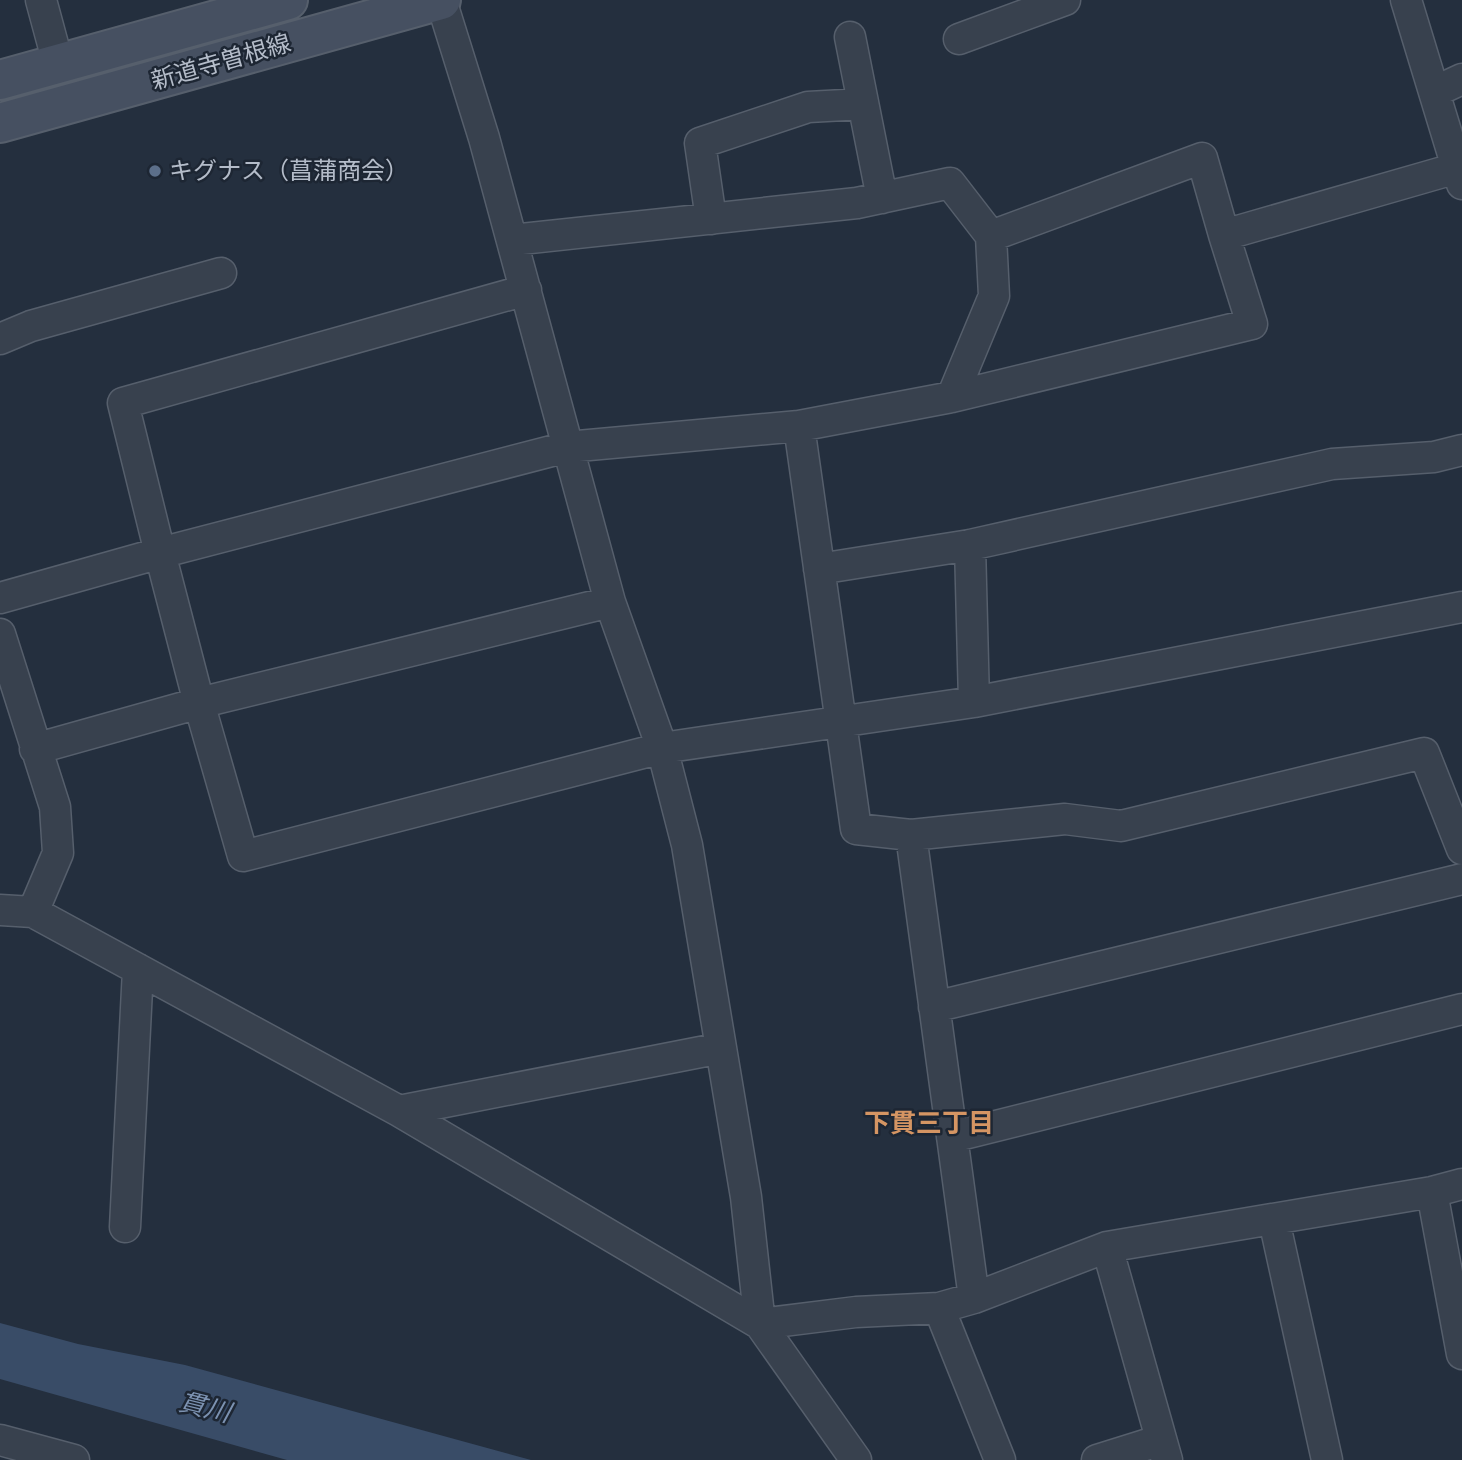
<svg xmlns="http://www.w3.org/2000/svg" width="1462" height="1460" font-family="Signika,'Noto Sans JP',sans-serif">
	<style>
		.water { fill: #394c67 }
		.lines { fill: none; stroke-linecap: round; stroke-linejoin: round }
		.minor-casing { stroke: #565f6c; stroke-width: 33 }
		.secondary-casing { stroke: #565f6c; stroke-width: 42 }
		.minor { stroke: #38414e; stroke-width: 30 }
		.secondary { stroke: #465061; stroke-width: 38 }
		.service-dot { fill: #5c6f8a; stroke: #1d2633; stroke-width: 2.5 }
		.labels { text-anchor: middle; stroke-width: 5; stroke-linejoin: round; paint-order: stroke }
		.street-label { font-size: 24px; fill: #b4bcc9; stroke: #1d2633 }
		.poi-label { font-size: 24px; fill: #b4bcc9; stroke: #1d2633; text-anchor: start }
		.neighbourhood-label { font-size: 26px; font-weight: bold; fill: #d59563; stroke: #1d2633 }
		.water-label { font-size: 26px; font-style: italic; fill: #7c92b1; stroke: #1d2633 }
	</style>
	<rect width="100%" height="100%" fill="#242f3e"/>
	<path class="water" d="M0,1323L78,1344L185,1365L531,1460H287L0,1379Z"/>
	<g class="lines">
		<defs>
			<path id="minor" d="M41,0L58,63
				M441,0L484,138L610,602L662,748L687,845L746,1197L760,1324
				M1406,0L1462,184
				M850,37L882,198
				M959,39L1065,0
				M1434,92L1462,79
				M1457,168L1224,235L1252,324L952,397L799,426L567,447L160,553L199,703L243,856L662,748L974,702L1462,607
				M711,219L700,143L808,107L863,104
				M512,240L857,203L950,183L991,236
				M0,339L31,326L221,273
				M952,397L994,296L991,236L1202,158L1224,235
				M799,426L856,829L911,835L1065,819L1121,826L1424,753L1462,849
				M970,545L974,702
				M819,569L970,545L1332,464L1434,457L1462,450
				M0,598L160,553L123,403L526,290
				M0,634L55,807L58,853L33,912
				M35,749L199,703L610,602
				M911,835L974,1298
				M0,910L33,912L399,1111L760,1324L856,1460
				M934,1007L1462,879
				M399,1111L721,1048
				M952,1137L1462,1009
				M1432,1192L1462,1354
				M1274,1220L1327,1460
				M125,1227L138,969
				M1107,1247L1167,1460
				M939,1308L1000,1460
				M760,1324L856,1312L939,1308L974,1298L1107,1247L1432,1192L1462,1184
				M0,1440L74,1460
				M1097,1460L1161,1440"/>
			<path id="secondary" d="M0,80L288,0
				M0,123L441,0"/>
		</defs>
		<use href="#minor" class="minor-casing"/>
		<use href="#secondary" class="secondary-casing"/>
		<use href="#minor" class="minor"/>
		<use href="#secondary" class="secondary"/>
	</g>
	<circle class="service-dot" cx="155" cy="171" r="7"/>
	<g class="labels">
		<g class="street-label">
			<text transform="translate(221 62) rotate(-16)" y="8">新道寺曽根線</text>
		</g>
		<g class="poi-label">
			<text x="169" y="179">キグナス（菖蒲商会）</text>
		</g>
		<g class="neighbourhood-label">
			<text x="929" y="1132">下貫三丁目</text>
		</g>
		<g class="water-label">
			<text transform="translate(205 1407) rotate(14)" y="9">貫川</text>
		</g>
	</g>
</svg>
